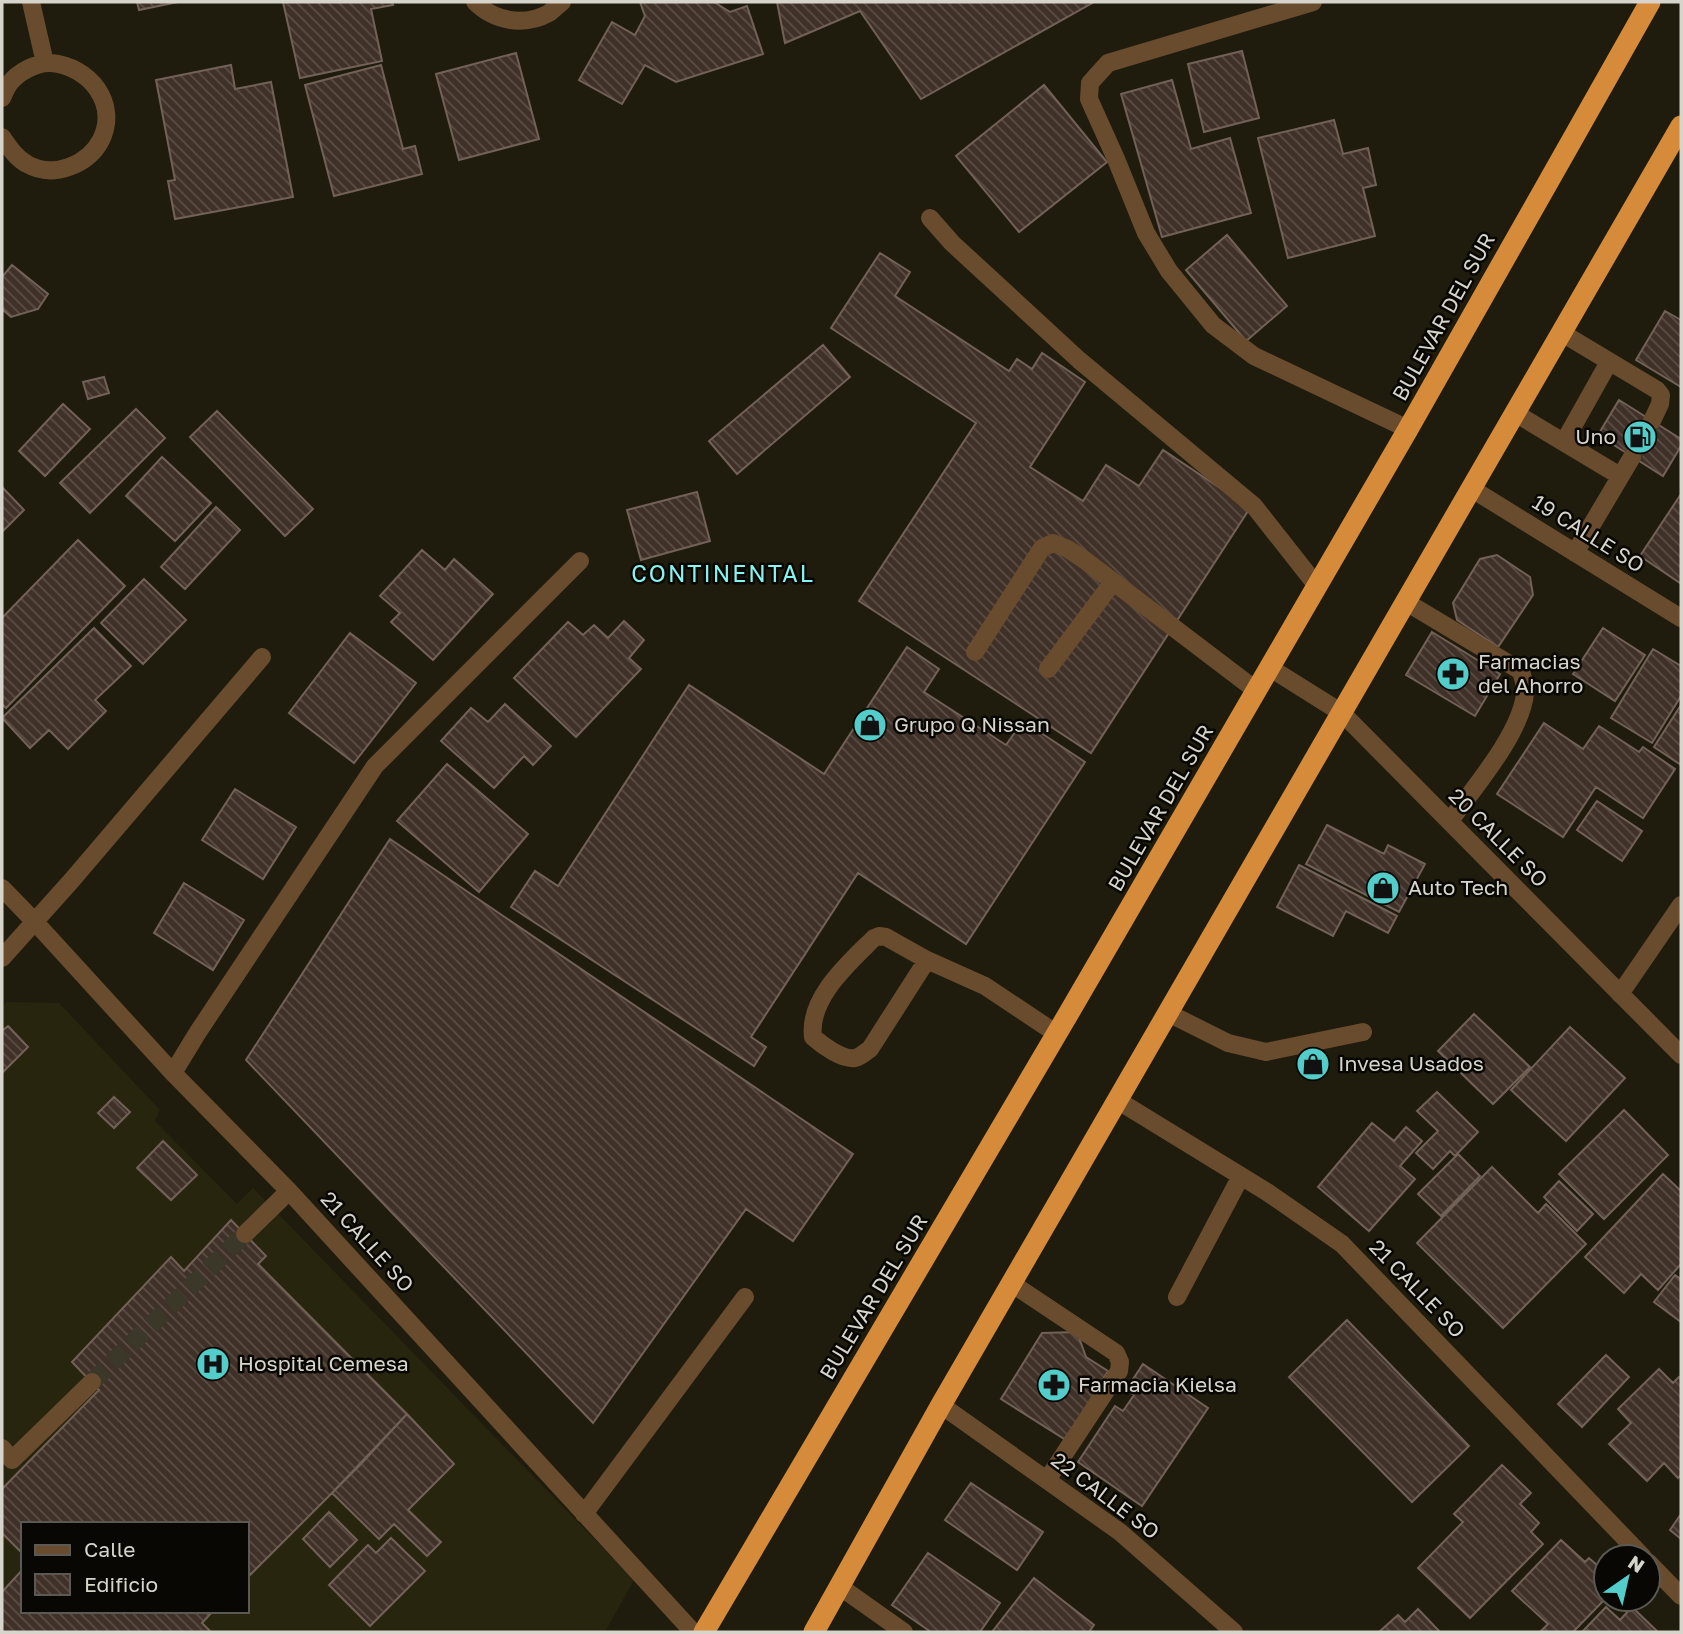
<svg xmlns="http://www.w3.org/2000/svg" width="1683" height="1634" font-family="'Golos Text',sans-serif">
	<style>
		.built { fill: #28250f; fill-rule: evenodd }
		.building { fill: url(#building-back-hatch); stroke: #726157; stroke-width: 2 }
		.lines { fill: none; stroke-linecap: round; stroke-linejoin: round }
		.minor-tunnel { stroke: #3b382a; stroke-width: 18; stroke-dasharray: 18 9; stroke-linecap: butt }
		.minor { stroke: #694b2e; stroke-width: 18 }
		.highway { stroke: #d58b3a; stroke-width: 21 }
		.labels { text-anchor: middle; stroke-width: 5; stroke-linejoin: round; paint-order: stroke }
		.street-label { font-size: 21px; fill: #d7d5cb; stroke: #080703 }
		.poi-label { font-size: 21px; fill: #d7d5cb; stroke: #080703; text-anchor: start }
		.neighbourhood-label { font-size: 23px; letter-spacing: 2px; fill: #88f4f0; stroke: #080703 }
	</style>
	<defs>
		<pattern id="building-back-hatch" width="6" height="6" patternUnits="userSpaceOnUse" patternTransform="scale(1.75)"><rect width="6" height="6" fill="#403128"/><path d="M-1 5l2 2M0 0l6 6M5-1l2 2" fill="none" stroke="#5b4e46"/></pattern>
	</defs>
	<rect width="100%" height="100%" fill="#1f1c0d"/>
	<path class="built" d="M6,1002L59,1003L160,1110L155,1121L237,1204L253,1188L634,1580L605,1632H2V1007ZM23,1524H247V1611H23Z"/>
	<path class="building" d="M137,2H178L139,10Z
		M283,2H392L393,5L371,9L382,61L300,78Z
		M640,2H714L730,12L747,6L763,54L676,82L645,65L622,104L579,80L612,22L635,35L645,16Z
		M777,2H1094L921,99L860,11L785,43Z
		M1242,51L1259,118L1204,132L1188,64Z
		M516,53L539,139L459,160L436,74Z
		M231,65L235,89L271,82L293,197L175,219L168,181L175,180L156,80Z
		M381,65L403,149L415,146L422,174L334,196L305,85Z
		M1172,80L1191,149L1230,138L1251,213L1162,237L1121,94Z
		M1044,85L1107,162L1019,232L956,156Z
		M1334,120L1343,154L1368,148L1376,185L1363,188L1375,236L1288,258L1258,138Z
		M1227,235L1287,306L1246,341L1186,270Z
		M880,253L910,272L895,296L1009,371L1017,359L1032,369L1042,353L1085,382L1030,467L1083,501L1106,465L1139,486L1163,450L1250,508L1091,753L859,601L976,423L831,328Z
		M12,265L48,294L38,309L11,317L2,309V277Z
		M1665,311L1681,320V387L1636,360Z
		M823,345L850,377L737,474L709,441Z
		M104,377L109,393L88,399L83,382Z
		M1619,400L1681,439V446L1663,476L1598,435Z
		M63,404L90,429L45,476L19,451Z
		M136,409L165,438L90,513L60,483Z
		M217,411L313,509L285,536L190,437Z
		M162,457L211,503L175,541L126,496Z
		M2,487L24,510L2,532Z
		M697,492L710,541L641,560L627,510Z
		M1681,494V581L1680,583L1640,556Z
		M216,507L240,530L185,589L161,567Z
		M78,540L125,586L6,708L2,704V618Z
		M422,550L445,570L454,559L493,594L433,660L391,622L400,613L380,596Z
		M1497,555L1530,577L1533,595L1498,647L1457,620L1453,603L1480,559Z
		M144,579L186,620L143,664L101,623Z
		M624,621L644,640L629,658L641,669L576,737L514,678L568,622L583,635L594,625L608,638Z
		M94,628L131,666L95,700L106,711L68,749L49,730L30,748L2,718Z
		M1603,628L1645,655L1615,701L1573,674Z
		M1432,632L1500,674L1475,716L1406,675Z
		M350,633L416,683L354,763L289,713Z
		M907,647L939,669L924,692L1006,745L1023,721L1085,762L966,944L858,873L751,1037L766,1047L754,1066L511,907L535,871L558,886L689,685L824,774Z
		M1653,649L1681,666V696L1652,743L1611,718Z
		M505,704L551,746L533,765L524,756L494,788L441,741L471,708L488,722Z
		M1681,705V765L1654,747Z
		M1544,723L1583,749L1599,726L1639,752L1643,747L1675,769L1643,818L1596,787L1563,837L1497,794Z
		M447,764L528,834L479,892L397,821Z
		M235,789L296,827L263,879L202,840Z
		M1597,801L1642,831L1622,861L1577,830Z
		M1327,825L1384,854L1388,845L1425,864L1399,912L1306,864Z
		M390,839L853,1154L793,1241L746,1209L593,1423L246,1060Z
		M1299,865L1397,916L1388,933L1346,911L1333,936L1277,907Z
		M184,883L244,920L213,970L154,933Z
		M1474,1014L1530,1067L1493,1104L1438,1051Z
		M8,1026L28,1047L2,1073V1031Z
		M1570,1027L1625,1078L1566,1141L1511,1090Z
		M1437,1092L1478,1132L1455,1156L1450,1151L1433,1169L1416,1153L1438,1131L1417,1111Z
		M114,1097L130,1112L114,1128L98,1113Z
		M1624,1110L1668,1155L1604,1219L1559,1174Z
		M1372,1123L1394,1141L1406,1127L1422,1141L1400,1166L1415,1179L1369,1231L1318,1187Z
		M163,1141L197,1175L171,1200L137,1168Z
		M1458,1154L1480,1176L1441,1216L1418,1194Z
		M1492,1167L1538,1213L1546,1204L1586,1244L1503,1328L1417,1243Z
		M1663,1174L1681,1191V1264L1658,1290L1641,1274L1624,1293L1585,1257Z
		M1559,1181L1593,1214L1577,1231L1544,1197Z
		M231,1220L266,1256L258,1264L407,1414L360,1465L247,1578V1524H23V1554L2,1533V1489L99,1390L72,1362L171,1257L184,1271Z
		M1675,1275L1681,1279V1322L1654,1302Z
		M1347,1320L1469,1446L1412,1502L1289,1377Z
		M1077,1332L1086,1357L1108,1371L1066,1440L1001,1399L1042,1333Z
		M1606,1355L1629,1377L1582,1427L1558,1404Z
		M1143,1364L1208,1408L1142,1506L1078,1462L1115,1406L1123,1411L1134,1395L1126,1390Z
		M1659,1369L1673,1383L1679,1377L1681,1379V1475L1678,1478L1664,1463L1647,1481L1609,1444L1631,1423L1618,1409Z
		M407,1414L454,1464L408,1510L441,1542L427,1556L394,1524L379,1539L332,1493Z
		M1502,1465L1531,1493L1520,1504L1539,1523L1531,1532L1543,1544L1470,1618L1418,1568L1463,1522L1454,1514Z
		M971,1483L1043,1532L1017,1570L945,1520Z
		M329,1512L357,1540L330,1567L303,1539Z
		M1681,1514V1539L1670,1530Z
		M391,1538L425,1571L370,1626L329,1585L368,1545L376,1553Z
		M1561,1540L1585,1562L1589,1558L1606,1573V1598L1573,1632H1540L1548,1624L1512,1591Z
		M928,1553L1000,1603L980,1632H931L892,1605Z
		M23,1569V1611H213L202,1623L211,1632H2V1592Z
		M1034,1578L1094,1625L1089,1632H992Z
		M1606,1607L1620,1620L1632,1607L1658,1632H1582Z
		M1418,1609L1440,1632H1379L1398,1615L1405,1622Z"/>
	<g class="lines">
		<path class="minor-tunnel" d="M1632,457L1652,421
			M92,1382L245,1234"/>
		<path class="minor" d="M31,2L45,63
			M475,2C494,21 524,27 549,13C553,10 558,5 562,2
			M1313,2L1108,63L1090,83L1089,99L1116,159L1146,233L1169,271L1213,325L1254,356L1408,429
			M2,98C4,94 6,88 9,84C18,72 37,62 51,63C89,66 119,103 101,140C88,165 53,179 27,164C16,158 9,147 2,137
			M930,218L952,243L1079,360L1254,506L1317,586
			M1562,333L1657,390L1661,395L1660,404L1652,421
			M1515,413L1620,476
			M1564,442L1609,362
			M1472,489L1681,618
			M1575,553L1632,457
			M1406,602L1521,671C1523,679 1526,686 1525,693C1522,732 1473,789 1450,821
			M975,652L1042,548L1053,543L1068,549L1086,561L1257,691
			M1270,668L1342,713L1681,1055
			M1048,669L1113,582
			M2,888L35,922L173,1073L289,1191L693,1632
			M2,958L72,880L262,657
			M927,960L870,1049C865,1052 861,1057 855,1058C842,1060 822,1045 813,1037C808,998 849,963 874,938L879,936L886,937L927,960L985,986L1057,1034
			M1620,994L1681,905
			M1168,1013L1228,1043L1266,1052L1363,1032
			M173,1073L198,1032L375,766L580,561
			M1117,1100L1267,1192L1342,1244L1643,1557
			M245,1234L289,1191
			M1011,1283L1116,1353L1120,1362L1119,1371L1047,1480
			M1177,1297L1241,1176
			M941,1405L1120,1532L1234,1632
			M2,1448L12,1460L92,1382
			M584,1514L745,1297
			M1648,1562L1681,1596
			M839,1586L904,1632"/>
		<path class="highway" d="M704,1632C940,1233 1176,833 1407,431C1489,288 1569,145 1650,2
			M814,1632L941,1405L1681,126"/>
	</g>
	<defs>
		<symbol id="fuel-disc" viewBox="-11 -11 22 22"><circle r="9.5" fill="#53cdca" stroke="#080703"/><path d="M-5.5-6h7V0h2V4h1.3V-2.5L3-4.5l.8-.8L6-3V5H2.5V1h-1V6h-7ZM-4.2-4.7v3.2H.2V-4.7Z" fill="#111"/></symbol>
		<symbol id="pharmacy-disc" viewBox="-11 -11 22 22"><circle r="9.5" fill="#53cdca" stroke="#080703"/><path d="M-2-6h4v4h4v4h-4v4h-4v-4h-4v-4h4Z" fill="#111"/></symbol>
		<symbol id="shop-disc" viewBox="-11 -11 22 22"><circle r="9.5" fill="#53cdca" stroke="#080703"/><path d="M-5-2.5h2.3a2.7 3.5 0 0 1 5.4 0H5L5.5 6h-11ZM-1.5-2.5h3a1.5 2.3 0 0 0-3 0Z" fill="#111"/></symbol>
		<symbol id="hospital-disc" viewBox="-11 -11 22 22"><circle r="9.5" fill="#53cdca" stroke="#080703"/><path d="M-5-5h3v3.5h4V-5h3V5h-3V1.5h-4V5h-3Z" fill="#111"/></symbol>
	</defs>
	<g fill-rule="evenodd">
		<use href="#fuel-disc" x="1621" y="418" width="38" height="38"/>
		<use href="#pharmacy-disc" x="1434" y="655" width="38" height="38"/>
		<use href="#shop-disc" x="851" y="706" width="38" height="38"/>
		<use href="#shop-disc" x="1364" y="869" width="38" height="38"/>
		<use href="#shop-disc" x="1294" y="1045" width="38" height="38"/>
		<use href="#hospital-disc" x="194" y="1345" width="38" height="38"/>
		<use href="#pharmacy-disc" x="1035" y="1366" width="38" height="38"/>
	</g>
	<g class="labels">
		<g class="street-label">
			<text transform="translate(1444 317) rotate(-61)" y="7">BULEVAR DEL SUR</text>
			<text transform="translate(1588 534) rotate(32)" y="7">19 CALLE SO</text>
			<text transform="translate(1161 808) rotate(-60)" y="7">BULEVAR DEL SUR</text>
			<text transform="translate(1498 838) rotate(45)" y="7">20 CALLE SO</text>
			<text transform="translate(367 1242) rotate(48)" y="7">21 CALLE SO</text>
			<text transform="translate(1417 1289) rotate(46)" y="7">21 CALLE SO</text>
			<text transform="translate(874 1297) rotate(-59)" y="7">BULEVAR DEL SUR</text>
			<text transform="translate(1105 1496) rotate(37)" y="7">22 CALLE SO</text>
		</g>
		<g class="poi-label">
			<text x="1616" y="444" text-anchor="end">Uno</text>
			<text x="1478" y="669">Farmacias<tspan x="1478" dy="24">del Ahorro</tspan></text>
			<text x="894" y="732">Grupo Q Nissan</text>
			<text x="1408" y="895">Auto Tech</text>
			<text x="1338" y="1071">Invesa Usados</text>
			<text x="238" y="1371">Hospital Cemesa</text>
			<text x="1078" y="1392">Farmacia Kielsa</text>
		</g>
		<g class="neighbourhood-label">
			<text x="723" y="582">CONTINENTAL</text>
		</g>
	</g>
	<rect width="1683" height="1634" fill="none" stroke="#d7d5cb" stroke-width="7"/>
	<rect x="21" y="1522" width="228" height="91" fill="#080703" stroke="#5b5953" stroke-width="2"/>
	<rect x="35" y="1545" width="35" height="10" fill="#694b2e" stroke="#5b5953" stroke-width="2"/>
	<text x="84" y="1557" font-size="21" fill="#d7d5cb">Calle</text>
	<rect x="35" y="1574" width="35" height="21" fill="url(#building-back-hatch)" stroke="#5b5953" stroke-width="2"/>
	<text x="84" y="1592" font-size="21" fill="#d7d5cb">Edificio</text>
	<g transform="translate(1627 1578) rotate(34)"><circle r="33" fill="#080703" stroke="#5b5953" stroke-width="2"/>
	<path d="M0-5L12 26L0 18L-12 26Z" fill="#53cdca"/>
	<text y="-10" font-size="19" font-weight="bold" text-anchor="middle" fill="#d7d5cb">N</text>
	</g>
</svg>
